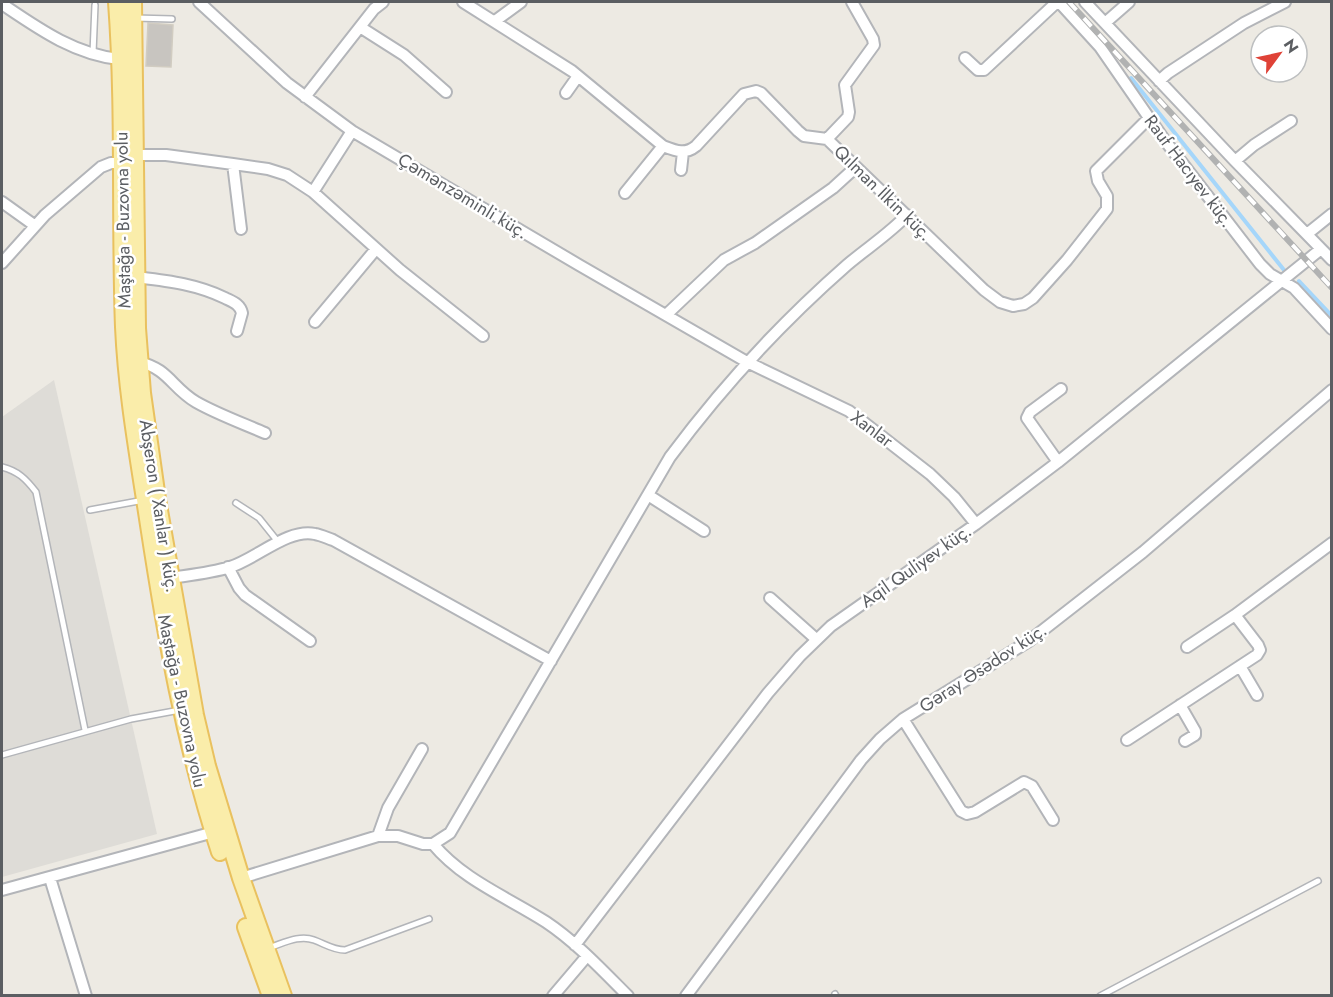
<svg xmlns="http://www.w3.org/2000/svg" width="1333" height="997" font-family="Jost,sans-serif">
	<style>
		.industrial { fill: #dedcd7 }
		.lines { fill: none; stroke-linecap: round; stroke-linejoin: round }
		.stream { stroke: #a5d6fa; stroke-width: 4 }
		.building { fill: #c8c5c0; stroke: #d1ccc1; stroke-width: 1.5 }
		.lane-casing { stroke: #b3b5b9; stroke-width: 8 }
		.street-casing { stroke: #b3b5b9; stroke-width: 14 }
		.primary-casing { stroke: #e9c15f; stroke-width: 20 }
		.lane { stroke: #fff; stroke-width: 5 }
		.street { stroke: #fff; stroke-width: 10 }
		.primary { stroke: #faedaa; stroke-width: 16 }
		.rail-casing { stroke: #b1b2b2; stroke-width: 6 }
		.rail { stroke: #fff; stroke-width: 4; stroke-dasharray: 11; stroke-linecap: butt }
		.labels { text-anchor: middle; stroke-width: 5; stroke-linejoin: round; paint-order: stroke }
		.street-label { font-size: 18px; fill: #5b5e62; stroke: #fff }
	</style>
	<rect width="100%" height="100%" fill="#edeae3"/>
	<path class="industrial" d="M54,380L157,834L2,877V417Z"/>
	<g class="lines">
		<path class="stream" d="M1131,78L1284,270
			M1299,281L1332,316"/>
	</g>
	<path class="building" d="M148,23L173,25L171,67L146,66Z"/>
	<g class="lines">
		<defs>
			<path id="lane" d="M135,18L172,19
				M93,53L95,5
				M2,467C18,471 26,479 36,492L85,730
				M236,503L259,518L279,543
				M90,510L144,500
				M2,755L131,719L180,710
				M268,948C282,944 299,934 314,940C325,944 333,950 345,950L429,919
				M835,994L836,996
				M1100,996L1318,881"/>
			<path id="street" d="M199,2L287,83L352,131L579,265L747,362L849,411L930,474L954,497L976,524
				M463,2L572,71L663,146C676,151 685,155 696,146L744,94L756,91L761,93L798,131L804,136L827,139L984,290L1000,302L1013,306L1024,304L1033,298L1067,260L1107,209V196L1098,181L1096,171L1149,118
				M1059,2L1100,47L1163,138L1260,264L1270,274L1294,288L1332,329
				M1085,2L1235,161L1332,260
				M2,4C39,29 74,54 119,59
				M495,21L521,2
				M1105,23L1129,2
				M360,27L404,55L446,92
				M965,58L978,70H984L1057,2
				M1159,81L1168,73L1244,23L1285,2
				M566,93L578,76
				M305,97L374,9L383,2
				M827,139L848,117L849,112L845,85L874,45L873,39L852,2
				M135,155H166L233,164L268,169L287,175L313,192L400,270L483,336
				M1235,161L1254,145L1291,121
				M233,164L241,229
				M681,170L683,152
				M313,192L352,131
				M625,193L663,146
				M2,202L34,225
				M1307,234L1332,214
				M2,263L45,215L101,167L111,163H122
				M136,277C168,281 196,284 225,298C233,302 240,304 242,313L237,331
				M666,315L724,260L755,243L833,188L856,167
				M315,322L376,249
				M139,362C169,369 171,387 196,402C217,414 242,423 265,433
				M1058,462L1027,418L1030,412L1061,389
				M648,495L704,531
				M228,567L239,588L245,595L310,641
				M170,578C190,575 211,573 230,567C256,559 288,528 315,534C321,535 327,538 333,540L551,661
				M770,598L816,639
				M1187,647L1235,615
				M1240,666L1257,695
				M1180,705L1195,731V735L1185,741
				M903,719L961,811L967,814L975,812L1024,782L1032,786L1053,820
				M1127,740L1257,655L1260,650L1258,645L1235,615L1332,543
				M378,836L388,808L422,749
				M433,844C463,880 507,897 546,922C576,942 602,970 628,996
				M50,878L86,996
				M241,878L378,836H398L423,844H433L450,833L670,457C722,387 782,322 847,265C867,248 889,234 907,215
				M2,890L214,832
				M575,945L768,693L800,656L831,626L976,524L1058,462L1321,249
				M553,996L587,956
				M686,996L861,760L880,739L903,719L1029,641L1143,552L1332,390"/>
			<path id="primary" d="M117,2C125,110 120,219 124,327C127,394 139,459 149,525C166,636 185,745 220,852
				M133,2L137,328L142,393L157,499L195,715L207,766L241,878L283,996
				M246,927L271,996"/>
		</defs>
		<use href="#lane" class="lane-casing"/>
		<use href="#street" class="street-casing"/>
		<use href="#primary" class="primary-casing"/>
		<use href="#lane" class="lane"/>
		<use href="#street" class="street"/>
		<use href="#primary" class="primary"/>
		<defs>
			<path id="rail" d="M1069,2L1332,288"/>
		</defs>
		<use href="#rail" class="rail-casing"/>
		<use href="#rail" class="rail"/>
	</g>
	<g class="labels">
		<g class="street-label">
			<text transform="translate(1189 171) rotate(53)" y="6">Rauf Hacıyev küç.</text>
			<text transform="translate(883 193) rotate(44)" y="6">Qılman İlkin küç.</text>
			<text transform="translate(463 196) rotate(31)" y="6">Çəmənzəminli küç.</text>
			<text transform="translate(123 220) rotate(-91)" y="6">Maştağa - Buzovna yolu</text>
			<text transform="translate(872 429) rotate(37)" y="6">Xanlar</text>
			<text transform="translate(159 506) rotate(81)" y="6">Abşeron ( Xanlar ) küç.</text>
			<text transform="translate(916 566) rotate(-35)" y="6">Aqil Quliyev küç.</text>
			<text transform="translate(983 668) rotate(-33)" y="6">Gəray Əsədov küç.</text>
			<text transform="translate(182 701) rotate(78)" y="6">Maştağa - Buzovna yolu</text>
		</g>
	</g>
	<rect width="1333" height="997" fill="none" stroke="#5b5e62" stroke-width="6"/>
	<g transform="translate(1279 54) rotate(57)"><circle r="28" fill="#ffffff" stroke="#bdbfc0" stroke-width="1.5"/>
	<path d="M0-4.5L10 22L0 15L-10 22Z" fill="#df4237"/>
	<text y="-9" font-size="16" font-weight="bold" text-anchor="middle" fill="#5b5e62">N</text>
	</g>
</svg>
